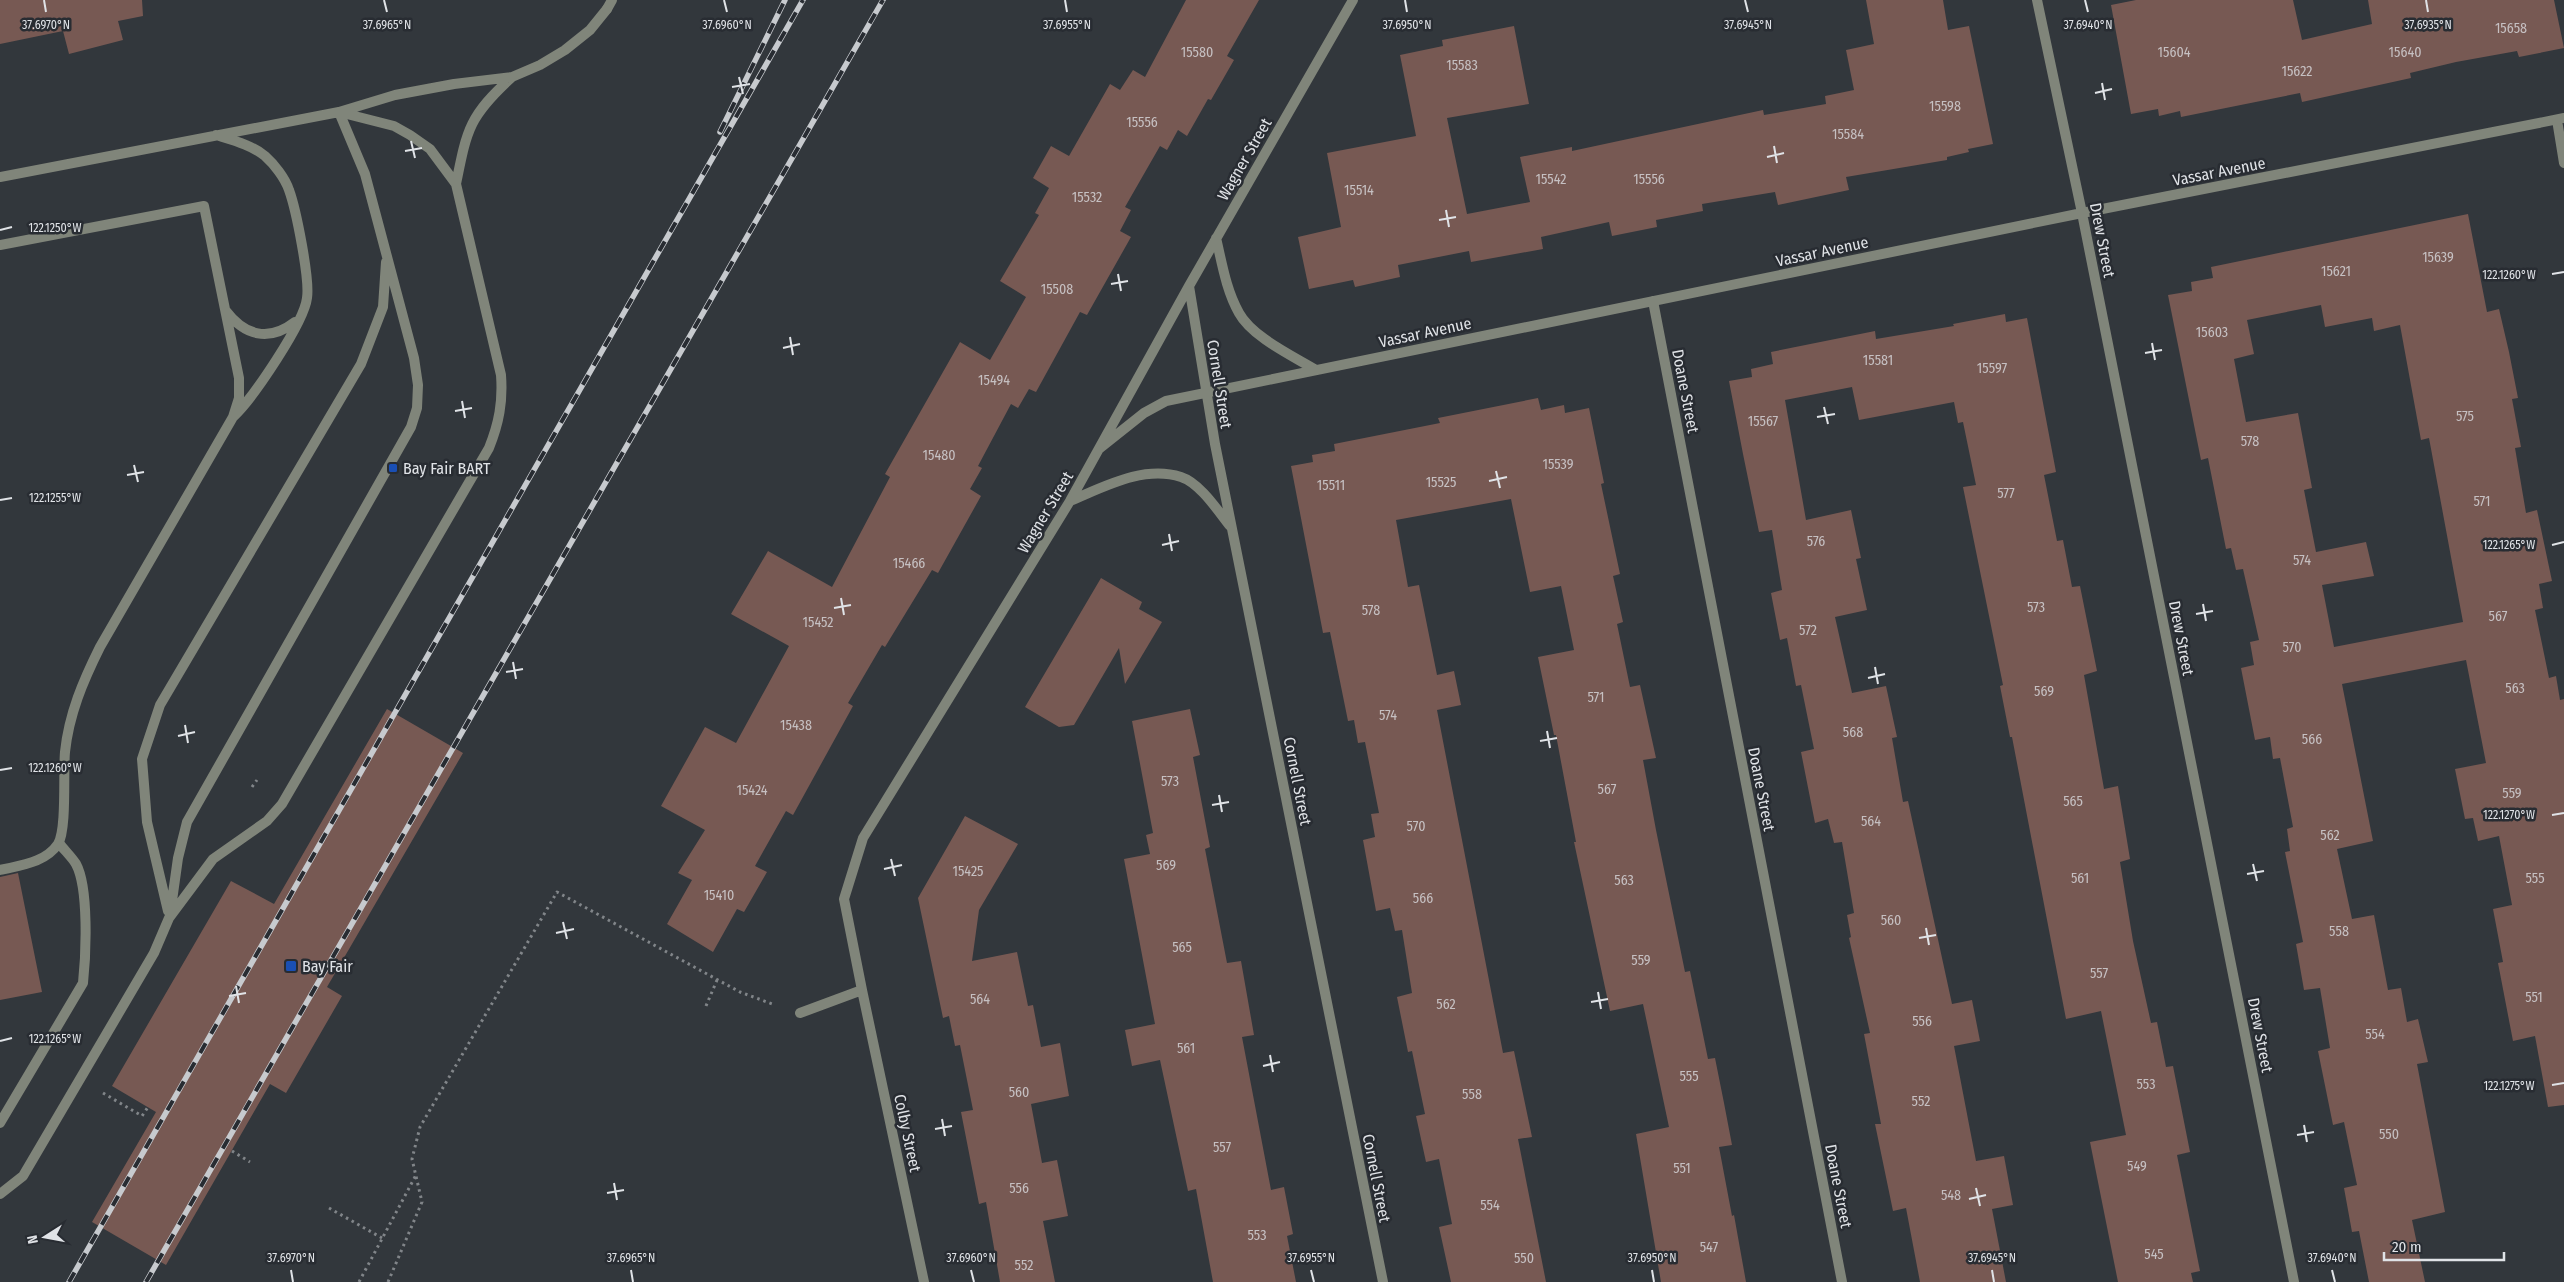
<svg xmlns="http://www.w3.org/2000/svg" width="2564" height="1282" font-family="'Fira Sans Condensed',sans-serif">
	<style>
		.building { fill: #775953; fill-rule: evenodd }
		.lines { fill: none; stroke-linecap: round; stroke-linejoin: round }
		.path { stroke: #818589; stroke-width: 3; stroke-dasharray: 2.5 4; stroke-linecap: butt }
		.lane { stroke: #80857a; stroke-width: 10 }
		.street { stroke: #80857a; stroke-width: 10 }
		.rail-casing { stroke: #c7cace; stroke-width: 5.5 }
		.rail { stroke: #282c32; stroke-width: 4; stroke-dasharray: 11; stroke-linecap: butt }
		.ticks { fill: none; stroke: #e0e3e7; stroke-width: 2 }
		.transit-dot { fill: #1a4fb4; stroke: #282c32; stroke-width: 2 }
		.labels { text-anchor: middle; stroke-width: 5; stroke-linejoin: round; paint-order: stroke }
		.number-label { font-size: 14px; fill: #c6c0c2 }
		.street-label { font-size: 16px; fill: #e0e3e7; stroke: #282c32 }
		.poi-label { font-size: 16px; fill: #e0e3e7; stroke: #282c32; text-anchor: start }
		.ticks-label { font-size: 12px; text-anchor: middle; fill: #e0e3e7; stroke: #282c32; stroke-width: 5; stroke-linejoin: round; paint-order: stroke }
	</style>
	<rect width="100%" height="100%" fill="#32373c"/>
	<path class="building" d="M0,0H142L143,16L118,21L123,40L69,54L63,31L0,44Z
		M1186,0H1259L1227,56L1234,60L1211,100L1208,99L1187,136L1178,130L1167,150L1160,146L1125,207L1131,210L1120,231L1131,237L1087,315L1080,312L1036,392L1029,389L1018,408L1011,404L978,466L982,468L970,489L981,496L938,573L932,570L885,647L882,645L848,703L853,706L793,815L786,811L755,866L767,872L744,912L737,909L713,952L667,924L692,880L678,873L705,830L661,806L705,727L736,743L789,646L731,614L768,551L832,587L890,477L885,474L960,342L990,360L1026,297L1000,281L1039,215L1035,213L1049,188L1033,178L1051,146L1069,156L1110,84L1120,90L1133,70L1145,77Z
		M1866,0H1943L1948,30L1969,26L1993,144L1968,149L1969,152L1947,157V160L1846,177L1849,190L1797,201L1778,205L1775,192L1702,204L1703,211L1656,220L1657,227L1612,236L1609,222L1541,237L1543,249L1471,262L1469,251L1398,265L1400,277L1355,287L1353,280L1309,289L1298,237L1341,227L1327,153L1416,136L1400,55L1443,46L1442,40L1514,26L1529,104L1447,118L1467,214L1530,202L1520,157L1572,147V151L1763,110L1764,115L1826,104L1825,96L1854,90L1846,50L1874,44Z
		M2136,0H2293L2302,40L2372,24L2368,0H2554L2564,48L2519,57L2517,51L2456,62L2410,73L2411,78L2302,102L2300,93L2181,117L2180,111L2159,116L2158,109L2131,114L2111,5Z
		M2468,214L2487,312L2499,309L2509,352L2518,398L2512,399L2521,447L2515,448L2526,513L2537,510L2552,581L2539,584L2543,608L2535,610L2549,678L2556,676L2560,700L2564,699V1105L2548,1107L2535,1036L2513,1041L2498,963L2503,962L2493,909L2512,905L2499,836L2478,841L2473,818L2465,819L2455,769L2486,763L2466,660L2342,684L2373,841L2337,849L2352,919L2374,915L2388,990L2401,988L2407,1022L2418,1019L2428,1062L2417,1064L2445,1212L2412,1220L2425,1282H2369L2359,1231L2352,1232L2344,1188L2357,1185L2344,1122L2333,1125L2318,1051L2330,1048L2320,988L2304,990L2296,944L2303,942L2285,852L2290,851L2287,829L2293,827L2280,758L2273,759L2270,737L2255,740L2241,668L2254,665L2250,642L2259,640L2243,569L2236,570L2231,548L2226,549L2208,458L2201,460L2168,295L2192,291L2191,282L2213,278L2211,267ZM2321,305L2325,327L2372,318L2374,331L2400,325L2421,440L2429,438L2463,622L2334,647L2322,585L2374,576L2366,542L2316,552L2304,490L2312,488L2298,413L2246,422L2234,359L2254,354L2247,320Z
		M2005,314L2006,322L2027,318L2056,472L2044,475L2057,541L2063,540L2072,587L2080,586L2097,671L2084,675L2104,789L2118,786L2130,859L2120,862L2133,941L2151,1023L2157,1022L2166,1067L2173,1066L2190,1152L2177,1155L2200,1271L2191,1273L2193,1282H2118L2090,1142L2126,1135L2101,1011L2066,1019L2012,737H2010L2000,686L2003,685L1963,487L1976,485L1963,422L1958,423L1954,402L1859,420L1852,387L1785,400L1806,520L1851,510L1861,558L1856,559L1867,610L1835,617L1852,693L1886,686L1897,737L1892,738L1903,802L1908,801L1952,1004L1972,1000L1980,1041L1954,1046L1976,1161L2004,1156L2013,1205L1992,1209L2006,1282H1920L1906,1208L1893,1211L1875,1124H1881L1864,1034L1870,1033L1849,938L1851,937L1847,915L1854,913L1842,842L1834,843L1828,819L1815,823L1801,752L1814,749L1801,685L1796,686L1787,638L1780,640L1771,593L1782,590L1772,530L1759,532L1743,454L1729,381L1752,377L1751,369L1773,364L1771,352L1875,331L1876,339L1954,326L1953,324Z
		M1538,398L1541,410L1564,405L1565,413L1589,408L1604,483L1601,484L1620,574L1613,576L1623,622L1617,624L1630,687L1640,685L1656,758L1643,760L1656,830L1685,972L1690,971L1708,1059L1715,1058L1724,1103L1732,1145L1719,1147L1732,1216L1734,1215L1746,1282H1661L1636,1134L1669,1127L1643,1004L1610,1011L1574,842H1576L1556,735H1554L1538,657L1574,650L1561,586L1530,592L1511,499L1396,520L1408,587L1419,585L1437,675L1454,671L1461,705L1437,710L1503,1053L1514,1051L1532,1137L1518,1139L1546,1282H1451L1439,1227L1452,1224L1439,1159L1426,1162L1416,1116L1425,1114L1412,1051L1408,1052L1397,997L1412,993L1402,930L1395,931L1390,908L1376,911L1363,840L1375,837L1371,814L1379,813L1365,742L1358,743L1354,720L1348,721L1330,632L1323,633L1291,466L1313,462L1312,455L1335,451L1334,444L1440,423L1438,418Z
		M1101,578L1142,602L1139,609L1162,622L1125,684L1119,648L1074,725L1059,727L1025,707Z
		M387,709L463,753L327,987L342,996L286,1093L270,1084L166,1265L92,1222L156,1112L112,1086L231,881L274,904Z
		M1190,709L1200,755L1193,757L1210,847L1205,849L1227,963L1241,961L1254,1035L1242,1037L1271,1190L1284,1187L1293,1234L1287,1236L1296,1282H1213L1196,1189L1188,1191L1160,1060L1132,1066L1125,1030L1155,1024L1124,859L1150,854L1146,835L1153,833L1132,721Z
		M965,816L1018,844L979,910L972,961L1017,952L1028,1006L1033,1005L1041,1047L1060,1043L1069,1096L1031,1104L1042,1163L1057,1160L1068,1216L1043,1221L1055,1282H1000L986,1202L979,1204L961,1112L973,1110L960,1045L955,1046L949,1016L943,1018L918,898Z
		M18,873L42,992L0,1000V877Z"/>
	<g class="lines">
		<path class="path" d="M252,787L257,780
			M706,1006L717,980
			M103,1093L142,1116L148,1107
			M232,1151L250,1162
			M329,1208L382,1238
			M359,1282L416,1175
			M388,1282L422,1202L412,1159L420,1127L557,892L740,992L775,1005"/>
		<path class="lane" d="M216,135C232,140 252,145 265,156C274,164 285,178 289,190C296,209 310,279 307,298C304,323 253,398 234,416
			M0,177L339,112L395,95L454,84L512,77L540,65L565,50L590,30L607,9
			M456,184C467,129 469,116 512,77
			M0,245L204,206L239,378V398L233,417L100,647C83,681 69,714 65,752C63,773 67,829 58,844C45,863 21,865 0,870
			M226,311C245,336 269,342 295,322
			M168,911L147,822L142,759L160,705L361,364L383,307L386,262
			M170,915L178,858L187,822L411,427L417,408L418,385L414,358L365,174L339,112
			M0,1123L83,983C86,955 89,888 76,864C71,856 64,850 59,843
			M0,1194L23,1176L154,953L169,918L213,859L267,821L282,804L489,448C499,423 503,402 501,375L456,184L430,149L410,135L394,126L339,112"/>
		<path class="street" d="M2037,0L2082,213L2294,1282
			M607,9L612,0
			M2557,120L2564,163
			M1216,238C1222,263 1226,290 1239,313C1252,337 1293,356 1316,370
			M1189,286L1215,444L1383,1282
			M1653,301L1842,1282
			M1100,448L1144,413L1166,401L2082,213L2564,118
			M1070,501C1104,487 1143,465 1181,477C1200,483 1218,511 1230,526
			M862,990L924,1282
			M800,1013L862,990L844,899L863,838L1070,501L1189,286L1353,0"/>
		<defs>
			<path id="rail" d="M720,132L785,0
				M69,1282L803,0
				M146,1282L883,0"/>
		</defs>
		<use href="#rail" class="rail-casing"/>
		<use href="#rail" class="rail"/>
	</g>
	<path class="ticks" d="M44,0L46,12M384,0L387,12M724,0L727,12M1065,0L1067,12M1405,0L1407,12M1745,0L1748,12M2085,0L2088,12M2426,0L2428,12M739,77L743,94M2102,83L2105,100M732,87L750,84M2095,93L2112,89M411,141L415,158M1774,146L1777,163M405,151L422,148M1767,157L1784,153M1446,210L1449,227M1439,220L1456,217M0,230L12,227M1118,274L1121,291M2552,274L2564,272M1111,284L1128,281M790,337L793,355M2152,343L2155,360M783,348L800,344M2145,353L2162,350M462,401L465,418M1824,407L1828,424M455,411L472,408M1817,417L1835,414M134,465L138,482M1496,471L1500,488M127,475L144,472M1489,481L1507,477M0,500L12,498M1169,534L1172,551M1162,545L1179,541M2552,545L2564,542M841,598L844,615M2203,604L2206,621M834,608L851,605M2196,614L2213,611M513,662L516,679M1875,667L1878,684M506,672L523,669M1868,678L1885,674M185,725L188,743M1547,731L1550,748M178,736L195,732M1540,741L1557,738M0,770L12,768M1219,795L1222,812M1212,805L1229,802M2552,815L2564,813M891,859L895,876M2253,864L2257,881M884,869L902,865M2247,874L2264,871M563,922L567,939M1926,928L1929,945M556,933L574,929M1919,938L1936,935M236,986L239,1003M1598,992L1601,1009M229,996L246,993M1591,1002L1608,999M0,1041L12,1038M1270,1055L1273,1072M1263,1066L1280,1062M2552,1085L2564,1083M942,1119L945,1136M2304,1125L2307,1142M935,1129L952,1126M2297,1135L2314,1132M614,1183L617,1200M1976,1188L1980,1206M607,1193L624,1190M1969,1199L1986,1195M291,1270L293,1282M631,1270L633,1282M971,1270L974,1282M1311,1270L1314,1282M1652,1270L1654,1282M1992,1270L1994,1282M2332,1270L2335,1282"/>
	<g class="transit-dot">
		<rect x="388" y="463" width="10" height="10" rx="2.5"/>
		<rect x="285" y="960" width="12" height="12" rx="2.5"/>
	</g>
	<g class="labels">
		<g class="number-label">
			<text x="2511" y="33">15658</text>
			<text x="1197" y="57">15580</text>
			<text x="2174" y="57">15604</text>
			<text x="2405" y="57">15640</text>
			<text x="1462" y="70">15583</text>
			<text x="2297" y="76">15622</text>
			<text x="1945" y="111">15598</text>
			<text x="1142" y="127">15556</text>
			<text x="1848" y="139">15584</text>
			<text x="1551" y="184">15542</text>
			<text x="1649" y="184">15556</text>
			<text x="1359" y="195">15514</text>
			<text x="1087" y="202">15532</text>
			<text x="2438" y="262">15639</text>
			<text x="2336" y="276">15621</text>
			<text x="1057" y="294">15508</text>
			<text x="2212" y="337">15603</text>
			<text x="1878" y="365">15581</text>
			<text x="1992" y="373">15597</text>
			<text x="994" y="385">15494</text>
			<text x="2465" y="421">575</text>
			<text x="1763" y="426">15567</text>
			<text x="2250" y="446">578</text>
			<text x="939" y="460">15480</text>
			<text x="1558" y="469">15539</text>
			<text x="1441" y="487">15525</text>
			<text x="1331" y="490">15511</text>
			<text x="2006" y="498">577</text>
			<text x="2482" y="506">571</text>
			<text x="1816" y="546">576</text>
			<text x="2302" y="565">574</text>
			<text x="909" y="568">15466</text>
			<text x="2036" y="612">573</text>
			<text x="1371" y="615">578</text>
			<text x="2498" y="621">567</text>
			<text x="818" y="627">15452</text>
			<text x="1808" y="635">572</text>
			<text x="2292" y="652">570</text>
			<text x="2515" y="693">563</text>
			<text x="2044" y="696">569</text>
			<text x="1596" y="702">571</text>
			<text x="1388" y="720">574</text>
			<text x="796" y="730">15438</text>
			<text x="1853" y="737">568</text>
			<text x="2312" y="744">566</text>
			<text x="1170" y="786">573</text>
			<text x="1607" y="794">567</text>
			<text x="752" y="795">15424</text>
			<text x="2512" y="798">559</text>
			<text x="2073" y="806">565</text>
			<text x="1871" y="826">564</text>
			<text x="1416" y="831">570</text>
			<text x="2330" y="840">562</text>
			<text x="1166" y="870">569</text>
			<text x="968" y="876">15425</text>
			<text x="2080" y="883">561</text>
			<text x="2535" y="883">555</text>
			<text x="1624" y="885">563</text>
			<text x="719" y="900">15410</text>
			<text x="1423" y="903">566</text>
			<text x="1891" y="925">560</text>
			<text x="2339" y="936">558</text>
			<text x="1182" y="952">565</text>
			<text x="1641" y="965">559</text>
			<text x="2099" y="978">557</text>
			<text x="2534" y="1002">551</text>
			<text x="980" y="1004">564</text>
			<text x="1446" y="1009">562</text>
			<text x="1922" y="1026">556</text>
			<text x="2375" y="1039">554</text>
			<text x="1186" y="1053">561</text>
			<text x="1689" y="1081">555</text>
			<text x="2146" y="1089">553</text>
			<text x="1019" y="1097">560</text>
			<text x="1472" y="1099">558</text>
			<text x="1921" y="1106">552</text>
			<text x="2389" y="1139">550</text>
			<text x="1222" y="1152">557</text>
			<text x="2137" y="1171">549</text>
			<text x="1682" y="1173">551</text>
			<text x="1019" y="1193">556</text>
			<text x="1951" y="1200">548</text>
			<text x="1490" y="1210">554</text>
			<text x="1257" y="1240">553</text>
			<text x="1709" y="1252">547</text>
			<text x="2154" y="1259">545</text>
			<text x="1524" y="1263">550</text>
			<text x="1024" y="1270">552</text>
		</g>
		<g class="street-label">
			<text transform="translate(1244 159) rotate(-60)" y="6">Wagner Street</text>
			<text transform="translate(2219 171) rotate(-11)" y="6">Vassar Avenue</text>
			<text transform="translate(2103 240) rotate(79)" y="6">Drew Street</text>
			<text transform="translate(1822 251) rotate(-12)" y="6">Vassar Avenue</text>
			<text transform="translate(1425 332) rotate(-12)" y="6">Vassar Avenue</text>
			<text transform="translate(1220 384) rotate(81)" y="6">Cornell Street</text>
			<text transform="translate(1686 391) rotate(79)" y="6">Doane Street</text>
			<text transform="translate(1045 512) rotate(-59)" y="6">Wagner Street</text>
			<text transform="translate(2182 638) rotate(79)" y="6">Drew Street</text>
			<text transform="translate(1298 781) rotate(79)" y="6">Cornell Street</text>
			<text transform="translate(1762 789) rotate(79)" y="6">Doane Street</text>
			<text transform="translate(2261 1035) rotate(79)" y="6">Drew Street</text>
			<text transform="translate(908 1133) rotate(78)" y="6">Colby Street</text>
			<text transform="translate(1377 1178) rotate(79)" y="6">Cornell Street</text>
			<text transform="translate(1839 1186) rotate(79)" y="6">Doane Street</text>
		</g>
		<g class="poi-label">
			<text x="403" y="474">Bay Fair BART</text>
			<text x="302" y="972">Bay Fair</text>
		</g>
	</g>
	<g class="ticks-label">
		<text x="46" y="29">37.6970°N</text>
		<text x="387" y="29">37.6965°N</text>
		<text x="727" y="29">37.6960°N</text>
		<text x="1067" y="29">37.6955°N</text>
		<text x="2088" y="29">37.6940°N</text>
		<text x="2428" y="29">37.6935°N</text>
		<text x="1407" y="29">37.6950°N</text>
		<text x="1748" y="29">37.6945°N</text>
		<text x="55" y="232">122.1250°W</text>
		<text x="2509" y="279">122.1260°W</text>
		<text x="55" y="502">122.1255°W</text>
		<text x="2509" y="549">122.1265°W</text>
		<text x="55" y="772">122.1260°W</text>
		<text x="2509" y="819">122.1270°W</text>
		<text x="55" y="1043">122.1265°W</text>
		<text x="2509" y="1090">122.1275°W</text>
		<text x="291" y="1262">37.6970°N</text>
		<text x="631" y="1262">37.6965°N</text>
		<text x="971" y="1262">37.6960°N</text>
		<text x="1311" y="1262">37.6955°N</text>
		<text x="1652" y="1262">37.6950°N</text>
		<text x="1992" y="1262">37.6945°N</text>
		<text x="2332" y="1262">37.6940°N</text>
	</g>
	<g transform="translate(45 1237) rotate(259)" stroke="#282c32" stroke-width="4" paint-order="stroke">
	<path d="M0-4L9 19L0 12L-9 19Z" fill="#e0e3e7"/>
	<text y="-8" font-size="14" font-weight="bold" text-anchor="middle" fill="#e0e3e7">N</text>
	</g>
	<path d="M2384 1252v8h120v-8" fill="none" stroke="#e0e3e7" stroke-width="2.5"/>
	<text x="2392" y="1252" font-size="15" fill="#e0e3e7" stroke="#282c32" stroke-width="4" paint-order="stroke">20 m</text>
</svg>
